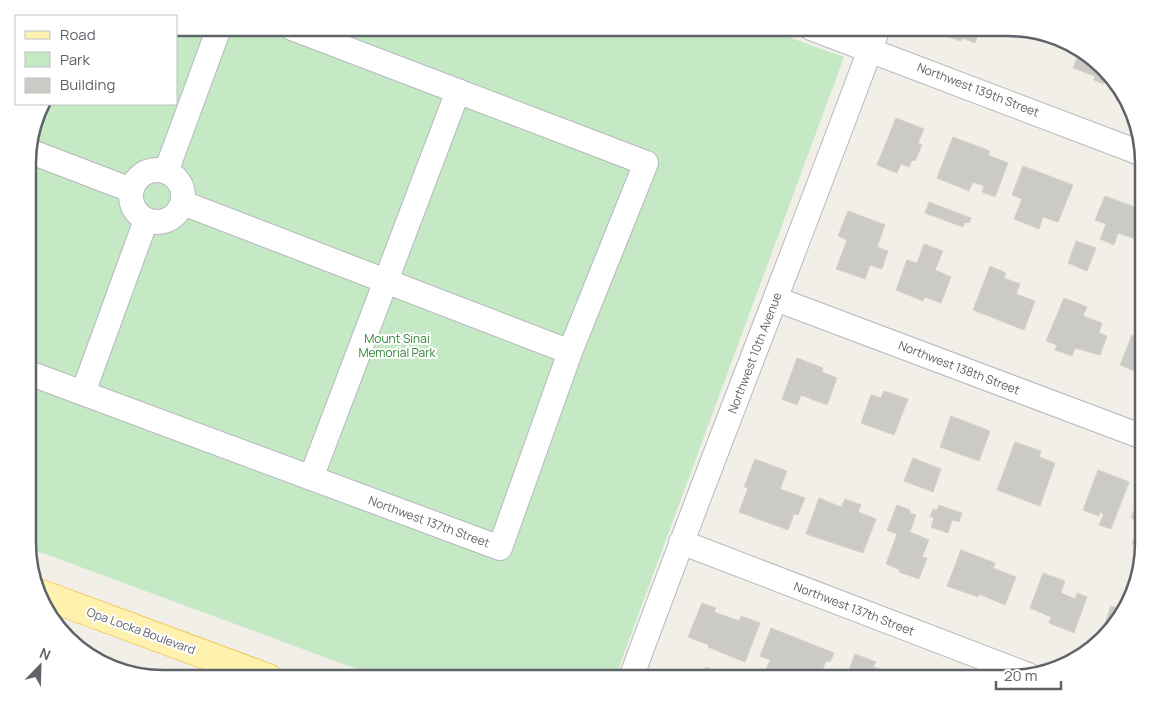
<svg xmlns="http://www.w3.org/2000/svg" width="1171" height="706" font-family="Manrope,sans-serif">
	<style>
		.green { fill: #c5e8c5 }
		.building { fill: #cccac5; stroke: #d6d1c6 }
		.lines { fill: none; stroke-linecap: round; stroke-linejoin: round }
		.minor-casing { stroke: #b5b8bc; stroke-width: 26 }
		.major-casing { stroke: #f2c960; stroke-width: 30 }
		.minor { stroke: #fff; stroke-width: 24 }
		.major { stroke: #fff2af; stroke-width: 28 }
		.labels { text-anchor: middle; stroke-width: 4; stroke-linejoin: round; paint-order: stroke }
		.street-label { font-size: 12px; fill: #5f6368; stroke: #fff }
		.park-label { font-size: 12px; fill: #348238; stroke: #fff }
		.rim { fill: none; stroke: #5f6368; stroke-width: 2.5 }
	</style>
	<rect width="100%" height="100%" fill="#f1efe8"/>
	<path class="green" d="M176,28H763L844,57L615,678H381L29,548V146L41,104H176Z"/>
	<path class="building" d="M932,28H980L975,43L962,38L961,41L943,35L944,32Z
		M1080,50L1117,86L1116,87L1105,82L1104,84L1094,80L1095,76L1073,68Z
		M896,118L924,129L918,143L922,145L915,161L912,160L909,167L901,164L897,173L877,165Z
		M953,137L990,151L988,155L1008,163L995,197L982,192L984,186L973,182L969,191L937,178Z
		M1023,166L1073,185L1058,222L1043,217L1039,229L1014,219L1022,199L1012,195Z
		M1105,196L1143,210V229L1139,240L1118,233L1114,245L1100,239L1106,224L1095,220Z
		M929,202L971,218L969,223L965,222L963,227L925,213Z
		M848,211L885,225L877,247L888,251L882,269L870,265L865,279L836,269L847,240L838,236Z
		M1076,241L1096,248L1087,271L1068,263Z
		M924,244L943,251L935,270L951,277L941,303L925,297L923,301L896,290L907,260L917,263Z
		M990,266L1006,273L1004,278L1020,284L1016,294L1035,301L1024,330L973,310Z
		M1064,298L1087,307L1083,316L1102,323L1099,333L1107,336L1100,355L1075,348L1072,356L1055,350L1057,345L1046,341Z
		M1132,335L1143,339V374L1120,365Z
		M797,358L823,368L822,372L837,378L827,405L801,395L797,405L782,399Z
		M884,391L908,399L894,435L861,423L871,395L881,398Z
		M951,416L990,431L979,461L940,447Z
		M1015,442L1041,451L1039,457L1055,463L1040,506L997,490Z
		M913,458L941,469L933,492L904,481Z
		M755,459L787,471L780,489L805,498L798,515L794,514L788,530L739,512L748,488L744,487Z
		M1098,470L1129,482L1111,529L1099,525L1104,514L1100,512L1099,516L1083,510Z
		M1143,487V549L1132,544L1141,522L1131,518Z
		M819,498L841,507L845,499L861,505L858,512L876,519L863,553L806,534Z
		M897,505L910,510V513L916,515L910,532L929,540L922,557L927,558L919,579L899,572L900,570L886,564L897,534L887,530Z
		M939,505L962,513L959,522L952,520L948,533L931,527L934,518L930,516L933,509L937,510Z
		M961,550L995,563L993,568L1016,577L1005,605L979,594L978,597L947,586Z
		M1043,573L1065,581L1061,593L1075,599L1077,593L1087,597L1074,633L1049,623L1051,617L1030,608Z
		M702,603L716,608L714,612L739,621L741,616L760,623L745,662L708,647L709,645L688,637Z
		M1111,606L1125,611L1102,635L1101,634Z
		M771,628L834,653L830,662L826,661L819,678L794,668L790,678H773L764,675L770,660L760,656Z
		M855,654L876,662L873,667L887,672L885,678H846Z
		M706,667L733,678H701Z"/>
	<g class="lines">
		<defs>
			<path id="minor" d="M811,28L1143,154
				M29,151L131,190
				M131 196a26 26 0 1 1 52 0a26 26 0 1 1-52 0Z
				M166,172L219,28
				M183,203L570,352
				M776,299L1143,437
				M29,373L500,548L570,352L646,163L292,28
				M83,393L146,220
				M311,478L458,91
				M681,542L1028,675
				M631,678C711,460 798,245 878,28"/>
			<path id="major" d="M41,594L268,678"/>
		</defs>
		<use href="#minor" class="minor-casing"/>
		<use href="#major" class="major-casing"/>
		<use href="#minor" class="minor"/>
		<use href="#major" class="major"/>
	</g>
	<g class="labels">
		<g class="street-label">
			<text transform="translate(978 90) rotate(21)" y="4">Northwest 139th Street</text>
			<text transform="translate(755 353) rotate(-69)" y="4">Northwest 10th Avenue</text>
			<text transform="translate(959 368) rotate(21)" y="4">Northwest 138th Street</text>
			<text transform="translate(429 522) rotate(20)" y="4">Northwest 137th Street</text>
			<text transform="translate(854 609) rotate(21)" y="4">Northwest 137th Street</text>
			<text transform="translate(141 631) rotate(20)" y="4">Opa Locka Boulevard</text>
		</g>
		<g class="park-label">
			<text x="397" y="343">Mount Sinai<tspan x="397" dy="14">Memorial Park</tspan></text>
		</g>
	</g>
	<path d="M0 0H1171V706H0ZM163 36H1008A127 127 0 0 1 1135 163V543A127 127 0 0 1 1008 670H163A127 127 0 0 1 36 543V163A127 127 0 0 1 163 36Z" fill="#fff" fill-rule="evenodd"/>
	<path class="rim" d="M163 36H1008A127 127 0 0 1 1135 163V543A127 127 0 0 1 1008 670H163A127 127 0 0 1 36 543V163A127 127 0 0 1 163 36Z"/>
	<rect x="15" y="15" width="162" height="90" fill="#ffffff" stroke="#bfc1c3"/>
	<rect x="25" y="31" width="25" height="8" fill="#fff2af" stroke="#bfc1c3"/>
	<text x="60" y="40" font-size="15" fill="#5f6368">Road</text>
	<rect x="25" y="52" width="25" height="15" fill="#c5e8c5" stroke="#bfc1c3"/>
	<text x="60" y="65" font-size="15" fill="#5f6368">Park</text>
	<rect x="25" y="78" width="25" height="15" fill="#cccac5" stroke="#bfc1c3"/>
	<text x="60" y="90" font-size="15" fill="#5f6368">Building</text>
	<g transform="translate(40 666) rotate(23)" stroke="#ffffff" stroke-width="4" paint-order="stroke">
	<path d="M0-4L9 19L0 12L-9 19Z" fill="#5f6368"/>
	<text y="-8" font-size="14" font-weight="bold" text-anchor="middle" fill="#5f6368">N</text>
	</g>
	<path d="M996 681v8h65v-8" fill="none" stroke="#5f6368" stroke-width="2.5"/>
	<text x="1004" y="681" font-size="15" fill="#5f6368" stroke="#ffffff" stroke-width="4" paint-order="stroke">20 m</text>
</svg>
